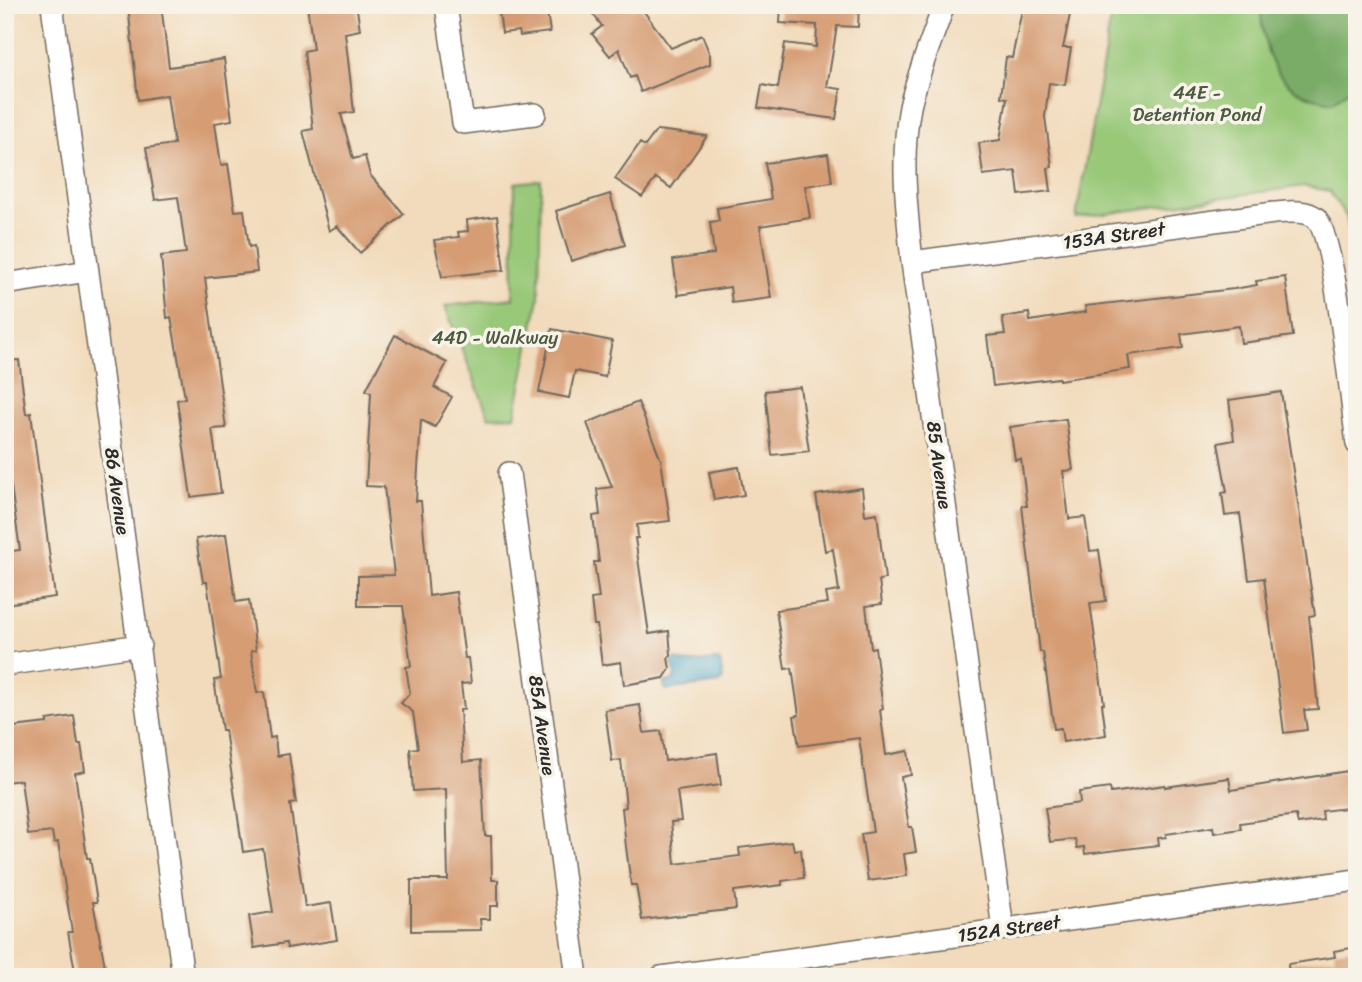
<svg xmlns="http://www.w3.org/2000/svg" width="1362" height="982" font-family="Sriracha,sans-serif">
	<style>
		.green { fill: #98c878; stroke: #627a52; stroke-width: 2 }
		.forest { fill: #7aac68; stroke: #526c4a; stroke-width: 2 }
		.water { fill: #51a8ce; stroke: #3e6a7c; stroke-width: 2 }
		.building { fill: #d69c73 }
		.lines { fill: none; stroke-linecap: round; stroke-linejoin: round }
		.minor-casing { stroke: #71695e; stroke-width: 24 }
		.minor { stroke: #fff; stroke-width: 21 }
		.labels { text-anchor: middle; stroke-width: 7; stroke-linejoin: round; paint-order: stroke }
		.park-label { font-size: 19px; fill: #4c5a42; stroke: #f7f3e8 }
		.street-label { font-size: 19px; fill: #2b2b2b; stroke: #f7f3e8 }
	</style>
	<rect width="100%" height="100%" fill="#f7f3e8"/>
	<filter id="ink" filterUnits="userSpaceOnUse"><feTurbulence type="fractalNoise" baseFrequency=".0143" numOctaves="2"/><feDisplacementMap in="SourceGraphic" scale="14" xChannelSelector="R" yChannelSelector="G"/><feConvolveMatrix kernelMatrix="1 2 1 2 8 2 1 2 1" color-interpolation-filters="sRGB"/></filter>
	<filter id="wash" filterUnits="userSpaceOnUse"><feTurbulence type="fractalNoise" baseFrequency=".00686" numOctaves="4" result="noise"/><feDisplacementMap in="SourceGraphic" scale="28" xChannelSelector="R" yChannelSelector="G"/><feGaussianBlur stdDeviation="1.57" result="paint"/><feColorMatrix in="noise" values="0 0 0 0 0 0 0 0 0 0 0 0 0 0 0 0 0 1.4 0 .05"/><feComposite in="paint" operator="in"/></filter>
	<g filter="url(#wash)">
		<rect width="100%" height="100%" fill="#f2dbbc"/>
		<path class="green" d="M1113,5H1357V292L1347,218L1329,191L1304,186L1076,218Z
			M541,180L539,298L515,416L489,417L445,306L513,298L515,183Z"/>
		<path class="forest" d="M1260,5H1357V83L1333,102C1275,94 1264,58 1260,5Z"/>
		<path class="water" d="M675,659L687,663L717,660L720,662L723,679L720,683L665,690L664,682L672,681L675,677L674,668L671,664Z"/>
		<g id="blocks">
			<path class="building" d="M128,5H161L169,67L224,59L232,120L215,123L221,165L228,164L235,211L244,210L249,247L254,246L257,272L205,278L226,428L212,429L221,493L191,497L177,400L185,398L171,317L167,318L161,256L186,253L178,197L155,200L146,148L174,144L167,95L138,100Z
				M307,5H353V9H357L360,30L345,33L354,112L341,114L353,159L365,156L370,175L404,214L360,253L337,226L329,231L303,131L313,129L304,51L313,49Z
				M498,5H546L550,32L520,36L519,31L502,33Z
				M586,5H639L671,48L702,35L710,55V64L641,92L635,76L630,78L619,49L610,56L592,34L602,26Z
				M781,5H859L858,27L837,26L827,87L841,89L836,119L758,108L762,85L778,88L785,43L816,47L817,25L780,23Z
				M1023,5H1072L1063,48H1071L1065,85L1049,83L1045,117L1052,167L1048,168L1051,191L1019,195L1016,171L983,175L979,143L1000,140L1007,98L1001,97L1006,57L1012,58Z
				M657,130L707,136L671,188L656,178L642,197L615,179L640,143L645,146Z
				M828,154L832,182L805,186L810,218L760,226L771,298L732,303L730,287L678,295L673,260L714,254L710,222L719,221L717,208L771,199L765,163Z
				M610,194L625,245L571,261L556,211Z
				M497,216L504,270L442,277L434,240L459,237L458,232L468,231L467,220Z
				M1285,277L1293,336L1241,343L1239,326L1181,334L1183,348L1128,355L1130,369L1059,380V378L993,386L987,336L1005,334L1002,317L1029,313L1030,321L1086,312L1085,306L1234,289L1257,285L1256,281Z
				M552,329L612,341L605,377L575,371L569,398L539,392Z
				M395,335L447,363L434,387L452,397L435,427L421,420L416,501H421L429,596L456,592L465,658H468L471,683L461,684L464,709L460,710L463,762L481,760L485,836H491L492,880H498V906H490V919H480L481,930L411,931V880H448L446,789L413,791L410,749L418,748L413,712L401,703L410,693L406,667L411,666L403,606H358V576L394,575L384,487L366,486L371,393L366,390Z
				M19,360L26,414L31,413L55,597L5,604V552L20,550L5,444V361Z
				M800,387L809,451L772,455L765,391Z
				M1281,392L1315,615L1309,616L1318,709L1304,710L1307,730L1284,733L1264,578L1249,580L1240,514L1225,516L1222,493L1227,492L1218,443L1234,440L1229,400Z
				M638,402L661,460L670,521L637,525L638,538H635L649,634L669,631L671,655L668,658L670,669L664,678L624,685L621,662L602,665L597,625H594L591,599L599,598L594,562H599L593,516L600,515L597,489L612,487L587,423Z
				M1066,419L1073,470L1063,471L1069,519L1085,517L1090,551L1099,550L1106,601L1090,603L1104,704H1102L1106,735L1063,742L1061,728L1054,729L1043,652H1040L1022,506H1027L1021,459L1015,460L1010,427Z
				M739,467L744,495L714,500L709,472Z
				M862,488L865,515L877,513L885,579L879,580L882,604L866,606L871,648L875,647L878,671L883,709L880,710L886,755L908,751L911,775L901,777L909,827H912L916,852L904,854L907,876L868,881L861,834L873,832L859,738L799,746L794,716L799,715L792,668L785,669L776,610L828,603L826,593L839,591L833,549L825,551L816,495Z
				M226,534L236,602L249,600L256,650L251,651L257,693L264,692L270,738L275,737L277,756L289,754L296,803L290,804L305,907L331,903L337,940L287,948L286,943L254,948L249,916L273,912L263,849L243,852L225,730H222L214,680L221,679L207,582H203L196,539Z
				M640,705L644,733L661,731L665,761L717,753L721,785L677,791L681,821L671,822L675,864L740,856L739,848L792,841L794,850L801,849L804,878L782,881V885L734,891L736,909L642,920L636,885H631L626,847L622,808L626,807L621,760L612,761L605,710Z
				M74,716L78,744H81L85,771L75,773L87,858H90L97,902H93L107,977H76L68,932H72L58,842L54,843L52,832L28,835L21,780L5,782V728L47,723V720Z
				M1348,771L1354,807L1322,811L1323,820L1298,824L1296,815L1240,823L1241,829L1214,833L1213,827L1166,834V837L1158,838L1159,845L1085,854L1084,847L1077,848L1075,839L1050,842L1045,808L1080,803L1079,792L1110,788L1111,793L1165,785V787L1229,778L1231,790Z
				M1357,947V977H1289L1288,964L1335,957L1334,951Z"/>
		</g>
	</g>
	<g filter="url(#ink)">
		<use href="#blocks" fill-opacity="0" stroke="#71695e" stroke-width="2"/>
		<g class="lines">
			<defs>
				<path id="minor" d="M52,5L183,977
					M446,5L463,123L535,114
					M944,5C932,39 918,72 910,107C900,159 907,211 912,262L1003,929
					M912,262L1274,213C1287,212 1306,209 1316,218C1335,237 1352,408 1357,444
					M5,284L88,271
					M509,473L577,977
					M5,665L140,645
					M661,977L1357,880"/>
			</defs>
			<use href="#minor" class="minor-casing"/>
			<use href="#minor" class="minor"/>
		</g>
	</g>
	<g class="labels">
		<g class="park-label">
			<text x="1197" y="99">44E -<tspan x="1197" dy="22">Detention Pond</tspan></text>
			<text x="495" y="344">44D - Walkway</text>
		</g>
		<g class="street-label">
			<text transform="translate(1114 235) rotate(-8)" y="7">153A Street</text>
			<text transform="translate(940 465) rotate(82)" y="7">85 Avenue</text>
			<text transform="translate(118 491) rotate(82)" y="7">86 Avenue</text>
			<text transform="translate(543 725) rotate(82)" y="7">85A Avenue</text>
			<text transform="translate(1009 928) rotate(-8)" y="7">152A Street</text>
		</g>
	</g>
	<rect width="1362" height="982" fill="none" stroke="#f7f3e8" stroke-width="28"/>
</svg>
